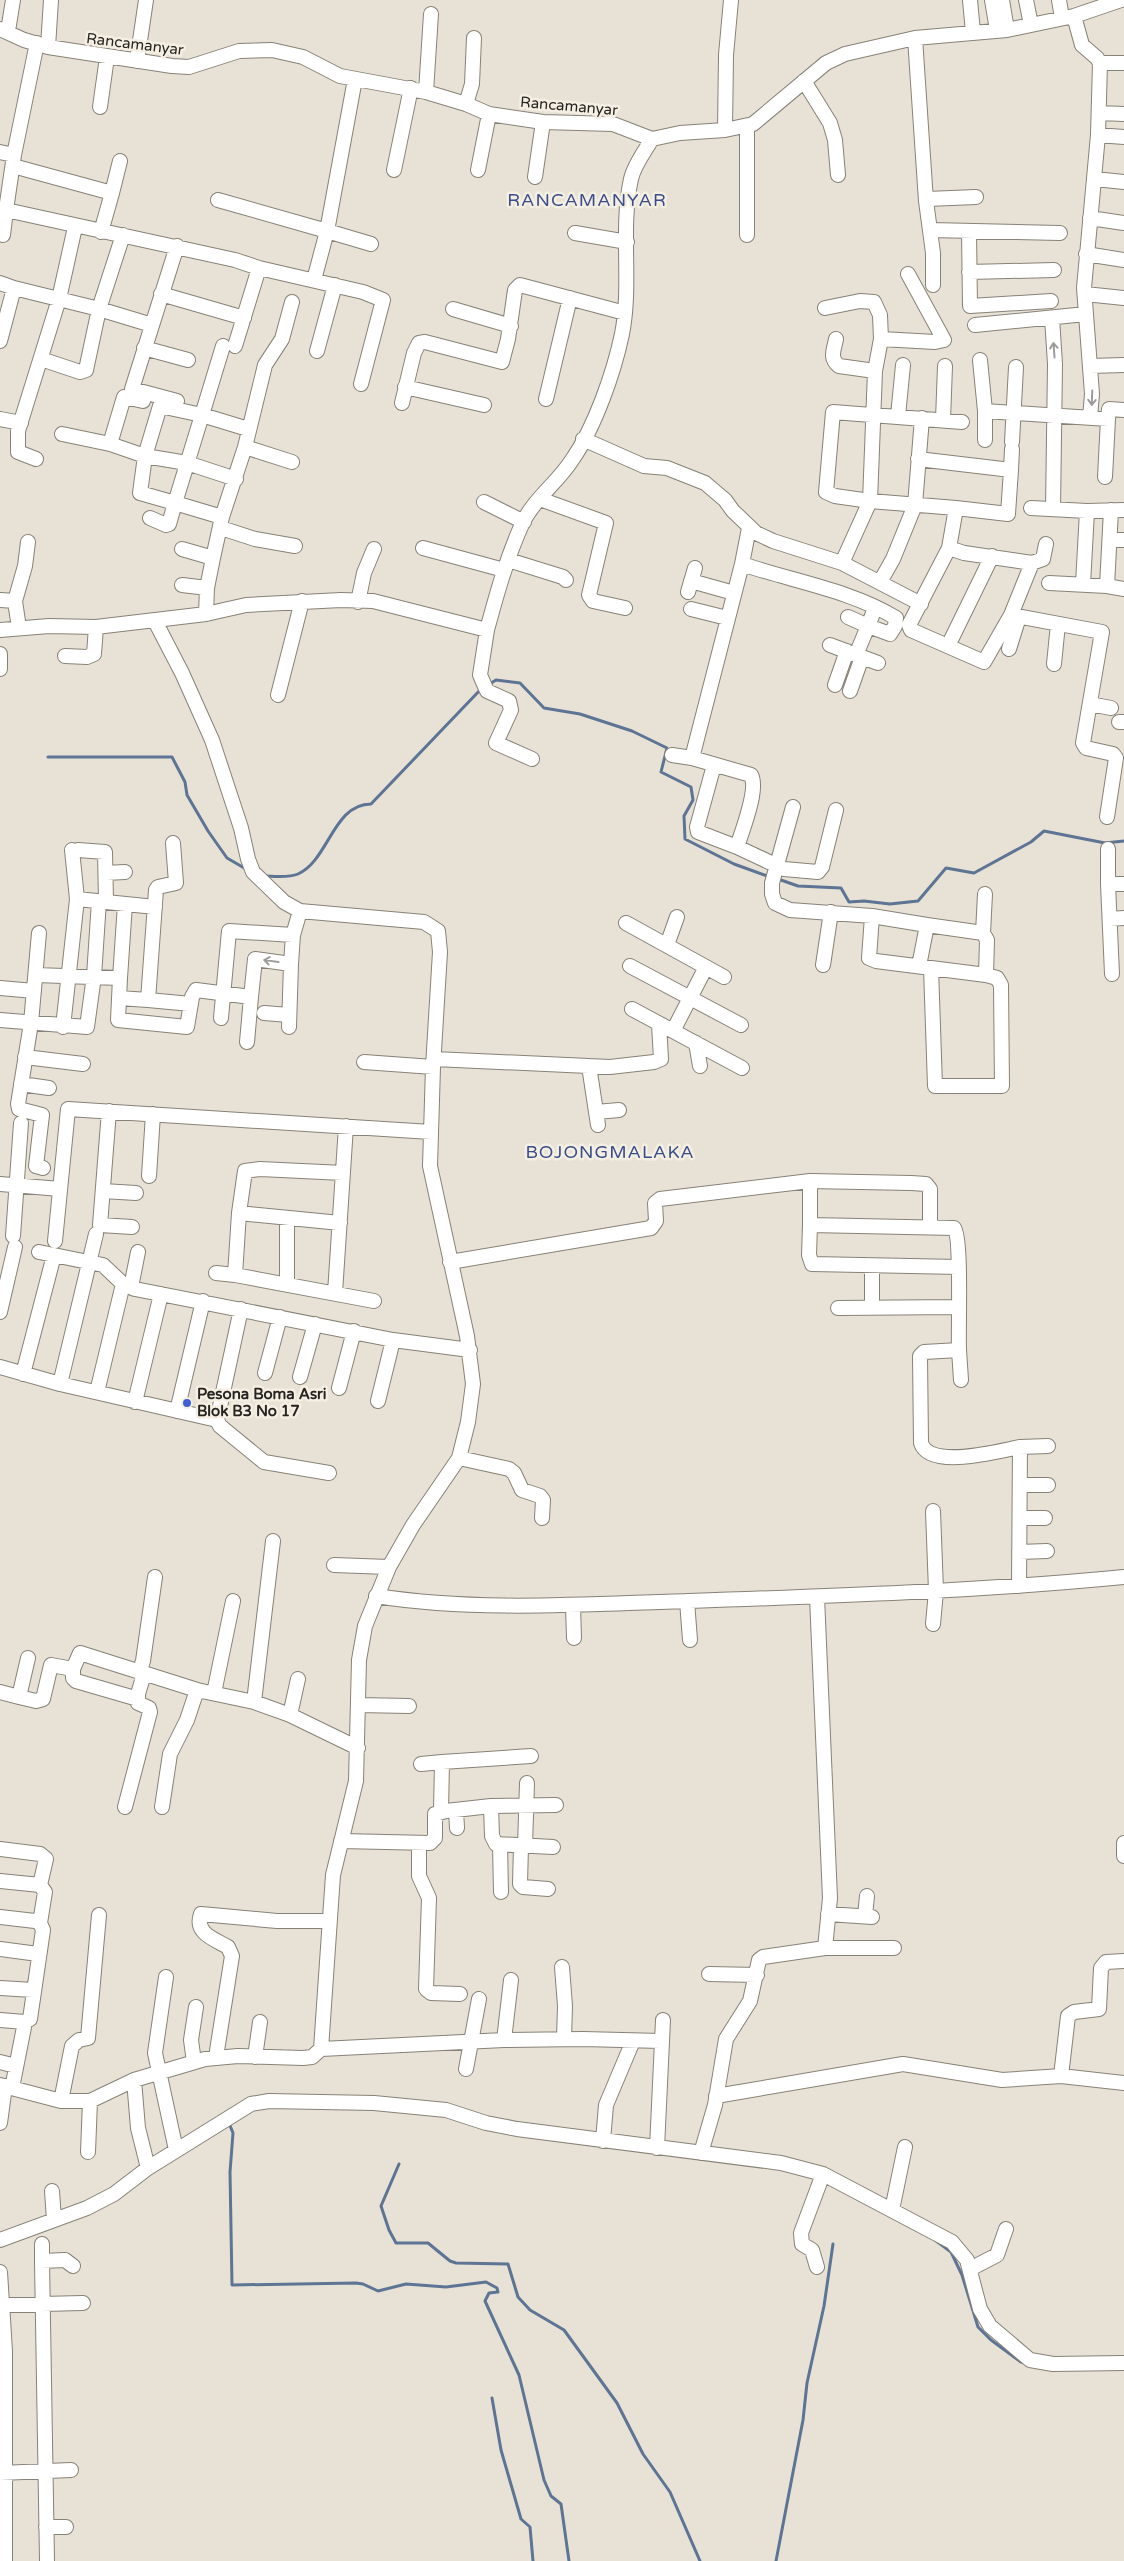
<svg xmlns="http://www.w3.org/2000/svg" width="1124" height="2561" font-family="'Varela Round',sans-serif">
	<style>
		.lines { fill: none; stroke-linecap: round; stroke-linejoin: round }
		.stream { stroke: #5d7494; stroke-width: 3 }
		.minor-casing { stroke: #878277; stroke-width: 16 }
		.minor { stroke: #fff; stroke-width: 14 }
		.oneway { stroke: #9d9c9b }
		.poi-dot { fill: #405fd2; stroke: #f5efe3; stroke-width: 2 }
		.labels { text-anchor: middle; stroke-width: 5; stroke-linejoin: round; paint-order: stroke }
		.street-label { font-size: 15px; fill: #262420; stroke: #f5efe3 }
		.poi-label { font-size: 15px; font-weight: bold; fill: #262420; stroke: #f5efe3; text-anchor: start }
		.quarter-label { font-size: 18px; letter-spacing: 1px; fill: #3a4d88; stroke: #f5efe3 }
	</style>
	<rect width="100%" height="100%" fill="#e8e2d6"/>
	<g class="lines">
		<path class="stream" d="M488,685L496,680L520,683L544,708L580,714L632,731L667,748L661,772L691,787L693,800L684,816L685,839L734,864L770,877
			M48,757H172L185,782L187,795L208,831L227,858L246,869
			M263,876C273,876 289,878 298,874C329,860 333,804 371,804L482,688
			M778,879L798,886L841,888L849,902L864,901L890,904L918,901L946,868L974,873L1031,842L1044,831L1105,843L1124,841
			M229,2123L233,2133L230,2172L232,2285L356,2283L363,2284L378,2291L406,2284L446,2287L486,2282L497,2288L498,2292L489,2293L485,2301L519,2375L544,2480L551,2496L561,2504L569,2561
			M399,2164L381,2206L389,2230L396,2243H428L450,2261L456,2263L508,2264L518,2297L530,2310L564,2330L617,2403L643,2454L670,2492L700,2561
			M935,2240L951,2252L962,2275L978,2327L991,2340L1021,2362L1026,2363
			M492,2398L501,2450L521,2519L530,2527L533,2561
			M776,2561L803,2420L807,2383L824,2306L833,2244"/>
		<defs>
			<path id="minor" d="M970,0L973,32
				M992,0L997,30
				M1002,0L1007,30
				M1026,0L1031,25
				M1059,0L1062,18
				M1074,16L1082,45L1097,58L1100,63L1098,135L1084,288L1092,394L1090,418
				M0,29L24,40L48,47L172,66L189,67L239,51L272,50L303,57L340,76L426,92L466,104L489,114L543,122L613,124L652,139L680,133L725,130L753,124L826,63L845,54L915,38L1007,30L1074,16L1121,0
				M8,31L13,0
				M915,38L926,201L933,253V285
				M48,47L51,0
				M137,61L146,0
				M1100,63H1124
				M804,81L830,123L835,140L838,175
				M426,92L431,14
				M466,104L472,84L474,38
				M100,107L107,57
				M1099,113L1124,114
				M725,130L726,55L731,0
				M1098,135L1124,137
				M0,152L14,155L37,43
				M14,155L6,210L235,260L259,268L363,292L383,300L361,384
				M13,166L112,193L120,161
				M394,170L411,88
				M478,170L489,114
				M535,177L543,122
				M1095,179L1124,182
				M927,199L976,197
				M218,200L327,231L355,79
				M1090,218L1124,223
				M931,230L1060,233
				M101,232L112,193
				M969,232L970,306L1051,301
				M575,233L627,242
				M3,235L6,210
				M747,235V126
				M177,246L132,389L177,401
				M1086,254L1124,260
				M969,272L1054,270
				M908,274L944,340L935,342L881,339L875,371L870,501L956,508L949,548
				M314,280L327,231L371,244
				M0,283L14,288
				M161,294L244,318
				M1085,294L1124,298
				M825,308L860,301L874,302L880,315L881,339
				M453,309L511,326
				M1052,318L1055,364L1053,509
				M975,325L1086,314
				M836,339C834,350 829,358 839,366L875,371
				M0,341L14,288L99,309L152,325
				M223,346L202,415L248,429
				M235,346L259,268
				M144,348L188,360
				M317,351L335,285
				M41,359L80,372L86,370L99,309L123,235
				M980,360L985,411L1108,419L1109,409L1124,410
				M1090,366L1124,365
				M405,387L484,405
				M546,399L570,298
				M402,403L414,353L419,343L425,342L502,362L508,339L515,290L520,285L625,313
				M898,416L903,365
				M0,419L21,423
				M943,420L945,366
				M62,434L110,444L145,456L140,493L175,503L202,415L160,406L145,456L187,463L236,479
				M583,439L644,466L667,468L705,483L725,500L733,511L756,533L773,541L842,563L921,604
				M985,440V411
				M1012,442L1016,367
				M110,444L124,397L143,401
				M245,447L292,462
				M36,459L18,452V431L59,299L75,227
				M918,459L1011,470L1008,514L956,508
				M1011,470L1012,449
				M1105,477L1108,419
				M540,499L606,523L589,595L593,601L625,608
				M484,502L524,522
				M1031,508L1087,511L1124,510
				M150,518L166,525L169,524L175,503L222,517
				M221,528L255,539L295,546
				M749,528L742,564C792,581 850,590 896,618L895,626L890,634L868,626L875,608
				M1111,540H1124
				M423,548L504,570
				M949,548L964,553L1032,563L1011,615L984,662L911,630L909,625Z
				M182,549L213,558
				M508,560L563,577L566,580
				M842,563L870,501L835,496L826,492L833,412L962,422
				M1032,563L1043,559L1046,544
				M742,564L692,758L751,775C759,789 742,831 737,847L784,869L818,872L822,867L836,810
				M691,581L734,593
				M880,582L893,559L915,505L922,418
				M1049,583L1107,586L1111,510
				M1083,584L1087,511
				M182,585L207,588
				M1107,586L1124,589
				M688,592L695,568
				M0,600L15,601L19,628
				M15,601L25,566L28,542
				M358,602L364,573L374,549
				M691,609L727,618
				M206,614L207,588L213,558L222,517L245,447L265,365L282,339L292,302
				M1011,615L1102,632L1083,743L1086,748L1113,754L1116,758L1107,817
				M848,617L868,626L856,655
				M0,630L49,626L96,627L206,614L246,605L341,600L373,601L487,630C497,593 507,557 523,522C535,498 558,482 572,460C595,427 614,372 622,334C632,283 620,229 631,179C634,165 645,151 652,139
				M487,630L480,675L487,691L509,701L511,710L496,743L532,759
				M830,645L878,663
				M948,646L992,556
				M1009,649L1019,617
				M0,654V669
				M65,656L87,657L94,654L96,627
				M1054,664L1058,624
				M835,685L847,651
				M850,691L862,657
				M278,695L302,601
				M1090,704L1111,708
				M1119,722H1124
				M672,755L692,758
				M714,765L697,827L698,832L737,847
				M793,807L772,883V894L775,903L790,910L872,916L927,925L919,966
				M173,843L176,883L158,887L156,890L148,1000L191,1004
				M1108,849V884H1124
				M72,850L77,899L155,907
				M78,850L105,852L106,902
				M106,873L125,872
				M1108,884L1112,974
				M872,916L869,958L876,961L986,975
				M1110,919L1124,918
				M626,923L724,977
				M927,925L983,933L987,940L986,975L997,978L1001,985L1002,1086H935L931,968
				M39,933L31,1023L18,1104L19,1109L42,1115L36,1166L43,1168
				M983,933L985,894
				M667,945L677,917
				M823,965L831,912
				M630,966L741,1025
				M36,975L120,978L118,1020L187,1027L192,997L196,990L251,997L255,959L291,964L293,935L300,911
				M120,978L125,904
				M0,988L34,991
				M119,998L148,1000
				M632,1009L742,1068
				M264,1013L289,1015
				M221,1018L229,931L293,935
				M0,1020L87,1027L94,976L99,901
				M63,1027L77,899
				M289,1027L291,964
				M673,1031L706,967
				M247,1042L251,997
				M696,1043L700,1066
				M25,1057L83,1064
				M434,1059L610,1067L654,1062L661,1059L659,1024
				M364,1062L433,1067
				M589,1066L598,1125
				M21,1084L49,1088
				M109,1111L100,1225L132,1227
				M596,1112L619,1110
				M343,1173L260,1169L245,1171L239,1213L235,1275L374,1301
				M149,1176L153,1114
				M0,1184L60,1189
				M103,1191L136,1193
				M239,1213L340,1223
				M287,1218V1283
				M810,1225V1181L911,1183L926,1184L930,1189V1227
				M13,1236L21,1123
				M55,1241L68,1109L431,1132
				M39,1252L103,1265L123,1284L135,1289L393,1340L470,1350
				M450,1262L651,1228L656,1221L655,1203L660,1199L810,1181
				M959,1267L812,1264L809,1255L810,1225L954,1228C962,1237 958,1331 959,1350L924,1352L920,1356L921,1443C930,1470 999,1451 1020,1447L1019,1586
				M216,1273L235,1275
				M131,1287L138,1252
				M335,1293L346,1126
				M872,1307V1266
				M838,1308L958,1307
				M241,1309L217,1420L220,1426L264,1462L329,1473
				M0,1312L15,1247
				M959,1350L961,1380
				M0,1367L60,1384L217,1420
				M265,1373L280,1317
				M23,1374L54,1255
				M300,1377L315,1324
				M60,1384L96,1234
				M339,1388L354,1331
				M97,1392L123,1284
				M378,1401L393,1340
				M135,1402L161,1294
				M177,1411L203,1301
				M1020,1447L1048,1446
				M459,1458L509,1469L514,1473L522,1490L540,1496L543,1500L542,1518
				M1020,1485H1048
				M933,1511L936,1591L933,1624
				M1020,1518H1045
				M1019,1552L1047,1551
				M334,1565L389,1567
				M376,1596C479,1612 585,1604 689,1601C834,1596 979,1591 1124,1577
				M817,1597L830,1898L825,1948H894
				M687,1601L690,1640
				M573,1606L574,1638
				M73,1669L80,1653L197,1690L254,1702L290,1715L358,1748
				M139,1673L143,1661L155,1577
				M0,1692L19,1697L28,1658
				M214,1693L233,1601
				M19,1697L36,1701L43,1699L51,1665L73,1669V1678L76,1681L138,1699
				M254,1702L273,1541
				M358,1705L409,1706
				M290,1715L298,1679
				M421,1764L442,1762
				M491,1806L556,1805
				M125,1807L150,1712L149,1708L138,1703V1694L144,1674
				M162,1807L170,1754L187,1720L197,1690
				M456,1810L457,1828
				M441,1811L442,1762L531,1756
				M341,1841L430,1843L435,1838V1814L446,1811L491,1806L492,1836L496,1844L553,1847
				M419,1843V1876L429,1898L426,1989L431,1993L460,1994
				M1124,1843V1856
				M500,1844L501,1892
				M521,1846L520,1884L523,1887L548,1889
				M525,1846L527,1783
				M0,1849L40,1854L46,1859L40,1885L0,1881
				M40,1885L45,1892L40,1923
				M828,1914L872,1917
				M865,1916L867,1896
				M0,1917L35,1921L40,1923L43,1930L30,2019L25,2022L12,2088
				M0,1949L38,1954
				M562,1967L565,2006L564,2039
				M709,1974L757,1975
				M166,1977L155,2053L176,2150
				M0,1988L33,1990
				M0,2020L25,2022
				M504,2040L511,1980
				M321,2049L504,2040L583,2039L661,2041
				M216,2057L232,1956L228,1947C214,1939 194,1933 201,1914L277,1921H329
				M255,2057L260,2022
				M0,2062L16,2066
				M194,2062L191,2040L196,2007
				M466,2069L479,1999
				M1061,2076L1068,2016L1074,2012L1099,2009L1101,1968L1106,1962L1124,1961
				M134,2080L138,2128L148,2168
				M0,2085L61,2101H90L134,2080L205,2059L238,2056L303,2058L312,2057L321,2049L333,1875L356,1781L359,1660L365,1626L389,1567L413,1525L459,1458L468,1422L473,1384L467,1336L430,1166L433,1067L440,952L438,931L424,922L300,911L284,902L253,872L248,859L241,828L212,740L182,673L155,621
				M716,2096L903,2064L1002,2080L1061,2076L1124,2083
				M61,2101L72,2046L79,2040L88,2038L99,1915
				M0,2123L5,2086
				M603,2141L606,2105L633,2041
				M657,2148L663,2020
				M88,2152L90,2101
				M701,2153L715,2105L726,2039L750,2001L759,1960L763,1957L825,1948
				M52,2191L54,2220
				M892,2210L905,2147
				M0,2240L87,2208L114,2194L148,2168L251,2104L269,2101L374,2103L446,2110L486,2123L517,2129L781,2163L823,2174L952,2242L967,2260L980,2309L990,2326L1030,2360L1053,2364L1124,2363
				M42,2261V2244
				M817,2267L812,2250L802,2244L801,2233L823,2174
				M970,2269L997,2255L1006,2229
				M0,2272L5,2351V2561
				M0,2305L83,2303
				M0,2473L71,2470
				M46,2527H66
				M47,2561L42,2261L65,2260L73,2266"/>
		</defs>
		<use href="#minor" class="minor-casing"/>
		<use href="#minor" class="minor"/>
	</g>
	<defs><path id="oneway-shaft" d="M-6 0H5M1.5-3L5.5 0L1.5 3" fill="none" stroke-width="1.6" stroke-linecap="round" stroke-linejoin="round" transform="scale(1.25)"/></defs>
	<g class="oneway">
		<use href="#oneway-shaft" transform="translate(1054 350) rotate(-94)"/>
		<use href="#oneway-shaft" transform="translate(1092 398) rotate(92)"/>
		<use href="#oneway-shaft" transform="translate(271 961) rotate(-172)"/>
	</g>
	<circle class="poi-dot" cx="187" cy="1403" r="5"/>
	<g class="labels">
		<g class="street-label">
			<text transform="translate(135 44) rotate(7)" y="5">Rancamanyar</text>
			<text transform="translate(569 106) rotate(5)" y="5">Rancamanyar</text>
		</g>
		<g class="poi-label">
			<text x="197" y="1399">Pesona Boma Asri<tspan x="197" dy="17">Blok B3 No 17</tspan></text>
		</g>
		<g class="quarter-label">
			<text x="587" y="206">RANCAMANYAR</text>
			<text x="610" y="1158">BOJONGMALAKA</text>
		</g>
	</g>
</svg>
